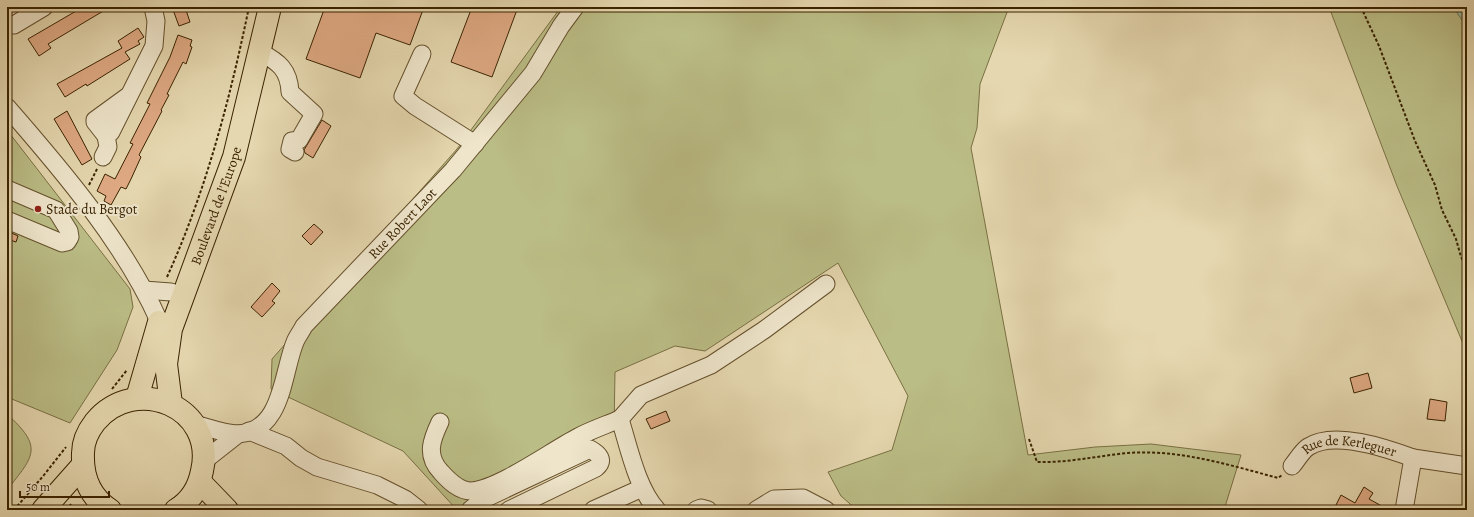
<svg xmlns="http://www.w3.org/2000/svg" width="1474" height="517" font-family="Alegreya,serif">
	<style>
		.green { fill: #bbbd86; stroke: #7a7043 }
		.water { fill: #97baa6; stroke: #727e64 }
		.building { fill: #dea983; stroke: #3a2300 }
		.lines { fill: none; stroke-linecap: round; stroke-linejoin: round }
		.minor-casing { stroke: #65502c; stroke-width: 19 }
		.major-casing { stroke: #3a2300; stroke-width: 24 }
		.path { stroke: #3a2300; stroke-width: 2; stroke-dasharray: 3 2; stroke-linecap: butt }
		.minor { stroke: #eee5cb; stroke-width: 17 }
		.major { stroke: #e5d7af; stroke-width: 22 }
		.poi-dot { fill: #8f2418; stroke: #eee5cb; stroke-width: 1.5 }
		.labels { text-anchor: middle; stroke-width: 4; stroke-linejoin: round; paint-order: stroke }
		.street-label { font-size: 14px; fill: #3a2300; stroke: #eee5cb }
		.poi-label { font-size: 14px; fill: #3a2300; stroke: #eee5cb; text-anchor: start }
	</style>
	<rect width="100%" height="100%" fill="#e5d7af"/>
	<filter id="stains"><feTurbulence type="fractalNoise" baseFrequency=".005" numOctaves="4"/><feColorMatrix values="0 0 0 0 .2 0 0 0 0 .09 0 0 0 0 .02 0 0 0 .5 -.17"/></filter>
	<radialGradient id="worn" r=".72"><stop offset=".6" stop-color="#630" stop-opacity="0"/><stop offset="1" stop-color="#630" stop-opacity=".3"/></radialGradient>
	<path class="green" d="M561,7H1009L980,84L977,128L971,148L1028,455L1095,447L1151,444L1241,455L1224,510H857L841,496L828,472L892,450L908,396L838,263L705,351L675,346L615,372L614,429L476,500L467,510H457L403,451L271,389L272,359L457,149Z
		M1329,7H1453L1467,27V353L1397,186Z
		M7,130L130,289L133,307L117,350L70,423L7,397Z
		M7,414C43,447 35,455 7,490Z"/>
	<path class="water" d="M1453,7H1467V27Z"/>
	<path class="building" d="M83,7H110L48,44L51,48L39,56L28,39Z
		M172,7H185L190,22L179,26Z
		M325,7H424L410,45L376,33L360,78L306,59Z
		M472,7H518L492,77L451,62Z
		M138,28L144,37L138,41L140,44L125,52L130,59L87,86L86,84L65,97L57,84L122,48L118,41Z
		M178,35L192,40L190,46L192,47L186,64L183,62L167,94L169,95L161,110L162,111L139,155L141,157L131,179L126,189L121,187L111,205L104,201L106,196L97,191L105,174L115,179L133,144L130,143L150,104L147,103L170,57Z
		M67,111L92,159L82,165L54,119Z
		M322,120L331,126L313,158L305,153L304,150Z
		M314,224L323,232L311,245L302,236Z
		M7,231L18,236L16,242L7,239Z
		M272,283L280,291L272,301L275,303L262,317L251,307Z
		M1368,373L1372,388L1354,393L1350,378Z
		M1430,399L1447,402L1445,421L1427,419Z
		M666,411L670,421L651,429L646,419Z
		M1364,487L1373,493L1369,499L1389,510H1345L1336,505L1341,495L1355,503Z"/>
	<g class="lines">
		<defs>
			<g id="minor">
				<path d="M14,25L44,7"/>
				<path d="M260,52C279,62 289,70 290,92L314,114L299,140L292,141L290,149L295,152"/>
				<path d="M422,54L403,96L415,106L475,144"/>
				<path d="M128,96L95,120V122L106,136L111,132L154,46L156,21L153,7"/>
				<path d="M7,107C62,170 125,244 159,321"/>
				<path d="M103,157L108,147L106,136"/>
				<path d="M7,189L56,210L69,231L70,237L67,242L62,243L7,220"/>
				<path d="M144,290L171,292"/>
				<path d="M440,422C432,439 425,455 441,472C449,481 459,491 471,491C499,489 551,451 578,437C591,430 606,425 620,419"/>
				<path id="s1" d="M194,424C207,427 224,434 238,434C283,431 282,374 295,342C297,337 301,332 304,326L453,170L533,73L561,26L575,7"/>
				<path d="M249,431L286,446L301,458L317,467L377,485L405,499L419,510"/>
				<path d="M205,460L238,434"/>
				<path id="s2" d="M1292,466C1297,460 1302,451 1308,447C1334,430 1386,448 1413,458"/>
				<path d="M470,510L482,500L590,449C599,454 605,460 596,468L509,510"/>
				<path d="M593,510L642,488"/>
				<path d="M657,510C637,488 629,448 620,419L641,395L711,365L764,330L826,284"/>
				<path d="M696,510L701,508L708,510"/>
				<path d="M756,510L774,499L803,498L826,510"/>
				<path d="M1404,510L1413,458L1467,466"/>
			</g>
			<g id="major">
				<path d="M137,398L159,322"/>
				<path id="s3" d="M171,404L166,364L171,329L234,157L270,7"/>
				<path d="M200,482L227,510"/>
				<path d="M43,510L82,466"/>
				<path d="M110,510C90,497 82,477 83,453C83,442 88,431 95,422C135,373 217,407 202,471C199,487 191,501 176,510"/>
			</g>
		</defs>
		<use href="#minor" class="minor-casing"/>
		<use href="#major" class="major-casing"/>
		<path class="path" d="M1361,7L1379,46L1415,141L1435,185L1442,210L1456,239L1461,257L1467,268
			M89,185L97,169
			M167,277C206,191 230,99 249,7
			M112,389L127,370
			M1029,439L1037,462C1067,463 1097,456 1128,453C1178,449 1230,465 1278,478L1282,475
			M70,504L74,510
			M14,510L44,475L66,447"/>
		<use href="#minor" class="minor"/>
		<use href="#major" class="major"/>
	</g>
	<circle class="poi-dot" cx="38" cy="209" r="4"/>
	<g class="labels">
		<g class="street-label">
			<text dy="5" stroke="none"><textPath href="#s3" startOffset="207">Boulevard de l'Europe</textPath></text>
			<text dy="5" stroke="none"><textPath href="#s1" startOffset="322">Rue Robert Laot</textPath></text>
			<text dy="5" stroke="none"><textPath href="#s2" startOffset="67">Rue de Kerleguer</textPath></text>
		</g>
		<g class="poi-label">
			<text x="46" y="214">Stade du Bergot</text>
		</g>
	</g>
	<rect width="1474" height="517" fill="none" stroke="#e5d7af" stroke-width="24"/>
	<rect x="8" y="8" width="1458" height="501" fill="none" stroke="#3a2300" stroke-width="2"/>
	<rect x="12" y="12" width="1450" height="493" fill="none" stroke="#3a2300"/>
	<path d="M20 491v6h89v-6" fill="none" stroke="#3a2300" stroke-width="2"/>
	<text x="26" y="491" font-size="12" fill="#3a2300" stroke="#eee5cb" stroke-width="3" paint-order="stroke">50 m</text>
	<rect width="100%" height="100%" filter="url(#stains)"/>
	<rect width="100%" height="100%" fill="url(#worn)"/>
</svg>
